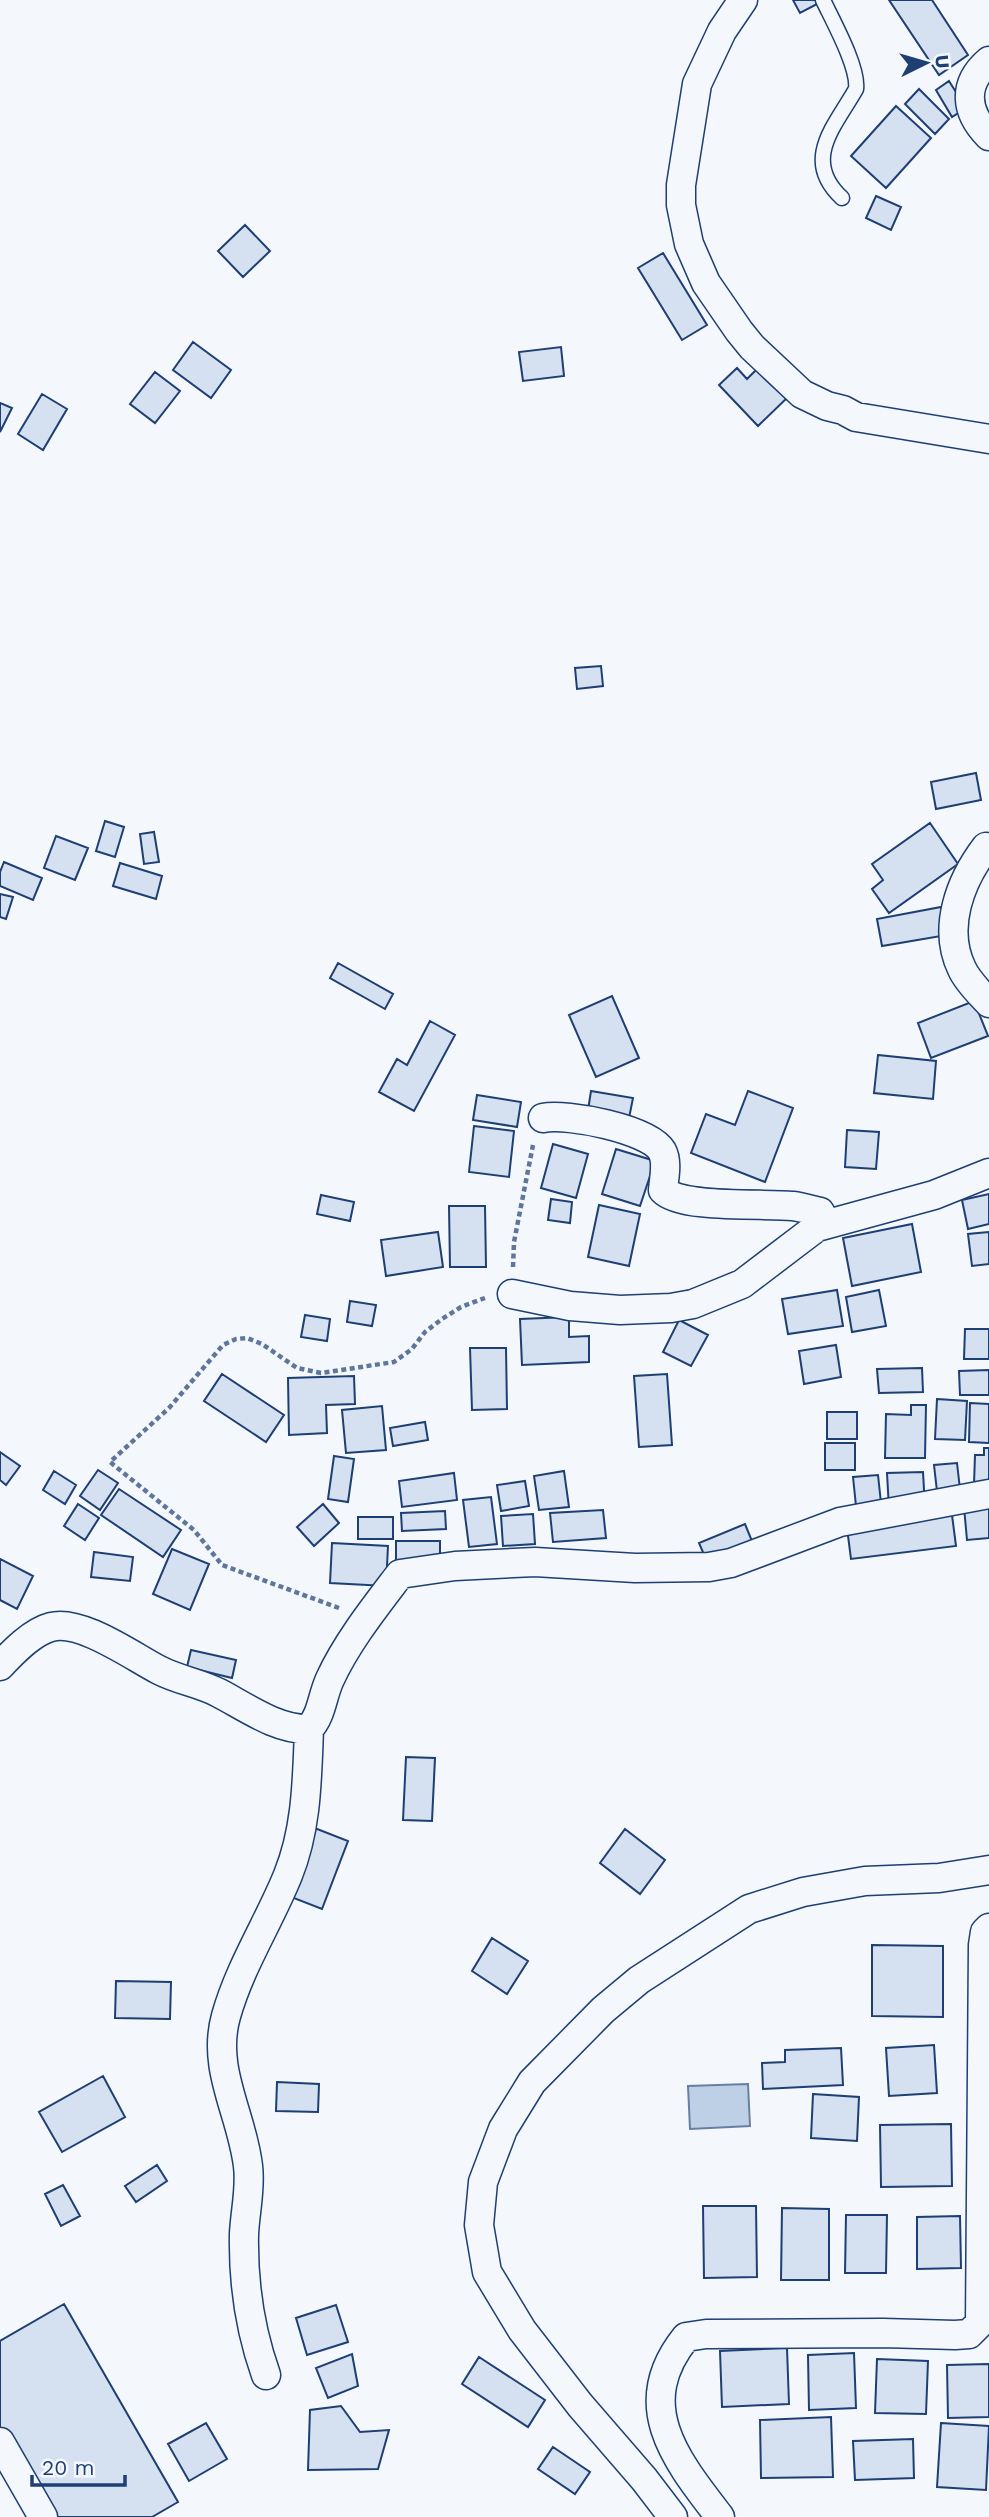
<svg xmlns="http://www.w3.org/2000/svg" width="989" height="2517" font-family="'Work Sans',sans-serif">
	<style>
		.water { fill: #bed0e5; stroke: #687fa3; stroke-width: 2 }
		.building { fill: #d5e0f0; stroke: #1d3f73; stroke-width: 2 }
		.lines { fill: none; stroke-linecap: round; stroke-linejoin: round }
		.lane-casing { stroke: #1d3f73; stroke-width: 17 }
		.street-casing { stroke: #1d3f73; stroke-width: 31 }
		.path { stroke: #5e769c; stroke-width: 4.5; stroke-dasharray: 5 3.5; stroke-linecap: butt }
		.lane { stroke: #f4f7fb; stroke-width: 14 }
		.street { stroke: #f4f7fb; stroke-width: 28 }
	</style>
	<rect width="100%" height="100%" fill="#f4f7fb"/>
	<path class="water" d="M748,2084L750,2126L690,2129L688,2086Z"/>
	<path class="building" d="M793,0H820L821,2L800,13Z
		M889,0H932L968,55L939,75Z
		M949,81L966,108L952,117L936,90Z
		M919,89L949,119L935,134L905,104Z
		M896,106L931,138L886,188L851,156Z
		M876,196L901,207L891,230L866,218Z
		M245,225L270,251L243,277L218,251Z
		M663,253L707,325L682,340L638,268Z
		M193,342L231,370L211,398L173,370Z
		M561,347L564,376L523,381L519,352Z
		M760,366L788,397L758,426L719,385L737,368L747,379Z
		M155,372L180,391L155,423L130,404Z
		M42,394L67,409L43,450L18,434Z
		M0,403L12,408L0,432Z
		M601,666L603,686L577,689L575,668Z
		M976,773L981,800L936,809L931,782Z
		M105,821L124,827L115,857L96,851Z
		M930,823L958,864L889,913L872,889L883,880L872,864Z
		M154,832L159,862L144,864L140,834Z
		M56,836L88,848L75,880L44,868Z
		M4,862L42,878L33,900L0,886V872Z
		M120,863L162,876L156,899L113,886Z
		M0,894L13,897L6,919L0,917Z
		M941,907L947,935L882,946L877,919Z
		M338,963L393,994L385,1009L330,978Z
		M612,996L639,1058L596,1077L569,1015Z
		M974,1001L988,1036L931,1058L918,1023Z
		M430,1021L455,1035L414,1111L379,1092L397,1059L407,1065Z
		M878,1055L936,1061L933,1099L874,1093Z
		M591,1091L633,1098L629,1118L588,1110Z
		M748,1091L793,1108L765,1182L691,1153L706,1114L735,1125Z
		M477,1095L521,1102L517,1127L473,1120Z
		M474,1126L514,1131L509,1177L469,1172Z
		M847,1130L879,1132L876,1169L845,1167Z
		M553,1144L588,1154L576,1198L541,1188Z
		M616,1149L655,1161L640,1206L602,1194Z
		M989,1194V1224L968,1229L962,1200Z
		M321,1195L354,1202L350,1221L317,1214Z
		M551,1199L572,1202L570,1223L548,1220Z
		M599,1205L640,1214L629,1266L588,1257Z
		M449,1206H485L486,1267H450Z
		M912,1224L921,1272L852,1286L843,1238Z
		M438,1232L443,1267L386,1276L381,1240Z
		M989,1232V1264L972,1266L968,1234Z
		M837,1290L843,1326L788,1334L782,1299Z
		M879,1290L886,1326L852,1332L846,1297Z
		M350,1301L376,1305L372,1326L347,1322Z
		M305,1315L330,1319L327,1341L301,1337Z
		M569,1317V1337L589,1336V1362L522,1365L520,1319Z
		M679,1320L708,1335L691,1366L663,1352Z
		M965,1329H989V1359H964Z
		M836,1345L841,1377L804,1384L799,1351Z
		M470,1348H506L507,1409L472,1410Z
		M922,1368L923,1392L879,1393L877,1369Z
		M989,1370V1395H960L959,1371Z
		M222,1374L284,1415L266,1442L204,1401Z
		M667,1374L672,1445L639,1447L634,1376Z
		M354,1376L355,1404L326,1405L327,1433L289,1435L288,1378Z
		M937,1399L967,1401L965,1440L935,1439Z
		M970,1403L989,1404V1443L969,1442Z
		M911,1405H926L925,1458H885L886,1414L911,1415Z
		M382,1406L386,1450L346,1453L342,1410Z
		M827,1412H857V1439H827Z
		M425,1422L428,1440L393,1446L390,1428Z
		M825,1443H855V1470H825Z
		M984,1448H989V1484H974L975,1455H984Z
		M0,1452L20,1466L6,1485L0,1480Z
		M334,1456L354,1459L348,1502L328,1499Z
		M957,1463L961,1498L938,1500L934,1465Z
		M98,1470L118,1483L100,1510L80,1496Z
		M54,1471L76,1485L65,1504L43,1490Z
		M564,1471L569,1507L539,1510L534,1476Z
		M923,1472L925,1507L889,1509L887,1473Z
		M454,1473L457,1500L402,1507L399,1481Z
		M878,1475L881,1503L856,1506L853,1477Z
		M525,1481L529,1506L501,1511L497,1485Z
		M119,1489L181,1530L163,1557L101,1515Z
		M491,1497L497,1544L469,1547L463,1500Z
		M78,1504L99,1518L85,1540L64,1526Z
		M323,1504L339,1523L314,1546L297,1527Z
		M989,1505V1538L967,1540L964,1507Z
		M603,1510L606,1538L553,1542L550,1513Z
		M445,1511L446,1529L402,1531L401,1513Z
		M533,1514L535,1544L503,1546L501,1516Z
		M952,1515L956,1546L851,1559L847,1528Z
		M358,1517H393V1539H358Z
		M745,1524L754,1546L708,1564L699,1543Z
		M396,1541H440V1563H396Z
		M332,1543L388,1546L386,1586L330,1583Z
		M172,1549L209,1564L190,1610L153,1594Z
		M94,1552L133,1557L130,1581L91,1577Z
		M0,1559L33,1576L17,1609L0,1600Z
		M191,1650L236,1660L232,1678L187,1667Z
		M406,1757L435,1758L432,1821L403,1820Z
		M312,1827L348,1841L322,1909L286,1895Z
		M625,1829L665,1860L640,1894L600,1863Z
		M492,1938L528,1961L507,1994L472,1971Z
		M872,1945L943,1946V2017L872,2016Z
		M116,1981L171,1982L170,2019L115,2018Z
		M934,2045L937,2093L889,2096L886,2048Z
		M841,2048L843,2085L763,2089L762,2063L785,2062V2050Z
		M103,2076L125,2117L62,2152L39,2112Z
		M277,2082L319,2084L318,2112L276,2111Z
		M813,2094L859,2097L857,2141L811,2138Z
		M951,2124L952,2186L881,2187L880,2125Z
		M157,2165L167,2181L136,2202L125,2186Z
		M63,2185L80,2216L61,2226L45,2194Z
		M703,2206H756L757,2277L704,2278Z
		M782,2208L829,2209V2280H781Z
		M846,2215H887L886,2273H845Z
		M960,2216L961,2268L917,2269V2217Z
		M64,2304L178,2502L152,2517H46L0,2437V2341Z
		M336,2305L348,2342L307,2355L296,2318Z
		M787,2348L789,2404L722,2407L720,2351Z
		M854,2353L856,2408L809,2410L808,2355Z
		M352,2354L358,2386L328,2398L316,2368Z
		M479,2357L545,2400L528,2427L462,2384Z
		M877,2359L928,2361L926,2414L875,2413Z
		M989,2364V2417L948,2418L947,2365Z
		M341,2406L360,2432L389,2430L378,2469L308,2470L310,2410Z
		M831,2417L833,2477L761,2478L760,2420Z
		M206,2423L227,2459L189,2481L168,2444Z
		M941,2423L989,2426L986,2490L937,2487Z
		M913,2439L914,2478L855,2480L853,2441Z
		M553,2447L590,2472L575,2494L538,2469Z"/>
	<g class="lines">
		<defs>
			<path id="lane" d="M823,0C833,21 859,68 856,89C835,126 801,160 842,198"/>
			<path id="street" d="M743,0L722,31L697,84L681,185V205L689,244L706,283L739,331L752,347L802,394L827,406L843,410L856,417L989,439
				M989,61C962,84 965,112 989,136
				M986,847C960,881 942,928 962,969C968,982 980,993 989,1003
				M543,1118C567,1113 649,1129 662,1151C668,1162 664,1178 663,1190C681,1209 764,1203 793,1206C802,1207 811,1210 820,1212L827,1224
				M512,1294L570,1306L620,1310L671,1308L693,1304L742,1284L817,1227L934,1195L989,1173
				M0,1666C13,1652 32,1632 51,1627C81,1619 132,1656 159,1670C178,1680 200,1683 219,1693C246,1707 277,1730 309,1729C322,1715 322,1696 330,1679C347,1642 375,1607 400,1574L455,1566L535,1562L635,1568L709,1567L731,1563L840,1522L989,1494
				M266,2375C250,2330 243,2283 244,2234C245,2212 251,2188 248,2166C242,2114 211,2069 226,2016C240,1966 269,1922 288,1875C307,1828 307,1779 309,1729
				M0,2442L43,2517
				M673,2517L644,2479L580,2405L522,2330L487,2272L479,2225L483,2182L503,2129L532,2082L603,2010L639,1980L749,1909L803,1892L865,1881L939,1878L989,1870
				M720,2517C676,2460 631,2405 686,2337L706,2334L883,2333L955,2335L969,2334L980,2323L983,1945L985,1932L989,1928"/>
		</defs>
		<use href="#lane" class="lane-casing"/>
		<use href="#street" class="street-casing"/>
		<path class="path" d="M513,1267L514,1242L533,1145
			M339,1608L222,1565L194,1530L110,1462L169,1408L223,1345L236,1339L247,1338L262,1344L297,1368L321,1373L394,1362L412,1349L425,1332L442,1319L461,1307L485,1298"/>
		<use href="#lane" class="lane"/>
		<use href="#street" class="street"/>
	</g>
	<g transform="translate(926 63) rotate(85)" stroke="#f4f7fb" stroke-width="5" paint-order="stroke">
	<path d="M0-5L12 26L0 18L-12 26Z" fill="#1d3f73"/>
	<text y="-10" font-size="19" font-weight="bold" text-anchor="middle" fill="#1d3f73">U</text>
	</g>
	<path d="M32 2475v10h93v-10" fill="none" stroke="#1d3f73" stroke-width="3.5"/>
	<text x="42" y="2475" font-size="21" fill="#1d3f73" stroke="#f4f7fb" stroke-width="5" paint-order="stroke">20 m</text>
</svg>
